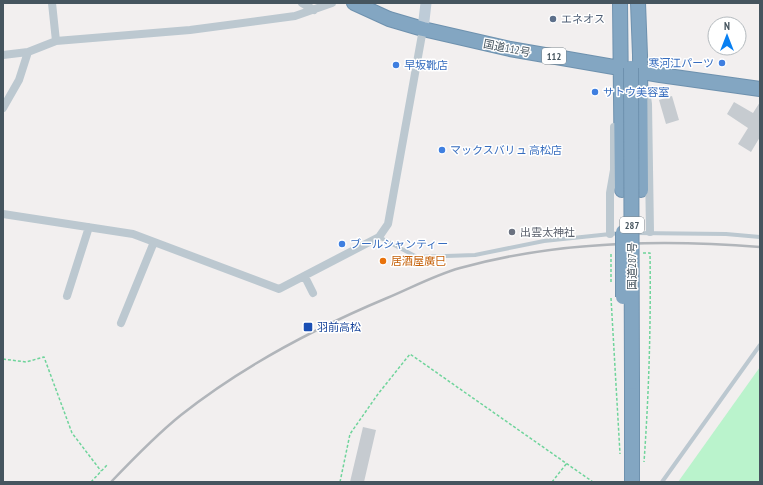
<svg xmlns="http://www.w3.org/2000/svg" width="763" height="485" font-family="'PT Sans Narrow','Noto Sans JP',sans-serif">
	<style>
		.green { fill: #baf3cc }
		.building { fill: #c6cbd0 }
		.lines { fill: none; stroke-linecap: round; stroke-linejoin: round }
		.highway-casing { stroke: #6e91ae; stroke-width: 16 }
		.path { stroke: #6fd49b; stroke-width: 1.5; stroke-dasharray: 3 2; stroke-linecap: butt }
		.lane { stroke: #bcc8d0; stroke-width: 4 }
		.street { stroke: #bcc8d0; stroke-width: 8 }
		.secondary { stroke: #beccd8; stroke-width: 11 }
		.highway { stroke: #83a6c2; stroke-width: 14 }
		.rail { stroke: #b1b5ba; stroke-width: 2.5 }
		.highway-bridge-casing { stroke: #6e91ae; stroke-width: 16; stroke-linecap: butt }
		.highway-bridge { stroke: #83a6c2; stroke-width: 14 }
		.service-dot { fill: #5c6f8a; stroke: #fff; stroke-width: 1.5 }
		.shop-dot { fill: #3f7fe0; stroke: #fff; stroke-width: 1.5 }
		.worship-dot { fill: #6b7280; stroke: #fff; stroke-width: 1.5 }
		.food-dot { fill: #e8710a; stroke: #fff; stroke-width: 1.5 }
		.transit-dot { fill: #1a4fb4; stroke: #fff; stroke-width: 1.5 }
		.labels { text-anchor: middle; stroke-width: 3; stroke-linejoin: round; paint-order: stroke }
		.shield { fill: #fff; stroke: #7e888f; stroke-width: 1 }
		.shield-label { font-size: 10px; font-weight: bold; fill: #46555f }
		.service-label { font-size: 11px; fill: #4e5e75; stroke: #fff; text-anchor: start }
		.street-label { font-size: 11px; fill: #46555f; stroke: #fff }
		.shop-label { font-size: 11px; fill: #366cbe; stroke: #fff; text-anchor: start }
		.worship-label { font-size: 11px; fill: #5b616d; stroke: #fff; text-anchor: start }
		.food-label { font-size: 11px; fill: #c56008; stroke: #fff; text-anchor: start }
		.transit-label { font-size: 11px; fill: #164399; stroke: #fff; text-anchor: start }
	</style>
	<rect width="100%" height="100%" fill="#f2efef"/>
	<path class="green" d="M760,367V482H678Z"/>
	<path class="building" d="M672,96L679,120L666,124L659,100Z
		M734,102L753,113L760,102V137L751,152L738,144L748,128L727,114Z
		M363,427L376,430L364,482H350Z"/>
	<g class="lines">
		<defs>
			<path id="highway" d="M354,3L389,19L423,29L510,49L660,75L760,89
				M620,3L622,190
				M638,3L640,55L641,190
				M632,482V382"/>
		</defs>
		<use href="#highway" class="highway-casing"/>
		<path class="path" d="M643,253H650C651,323 649,392 644,462
			M611,282V254
			M611,298L620,454
			M3,359L26,362L44,357L72,433L101,471
			M91,482L107,465
			M340,482L350,434L378,394L410,354L593,482
			M552,482L567,463"/>
		<path class="lane" d="M635,233L726,234L760,237
			M379,237L417,257L475,255L544,241L620,233
			M662,482L760,345"/>
		<path class="street" d="M52,3L56,41
			M302,3L314,10
			M3,55L28,52
			M641,92L647,97L648,104L650,232
			M3,108L19,80L28,52L56,41L190,30L295,16L332,3
			M3,214L133,234L279,289L379,237L388,224L423,29
			M610,234V193L614,170V127
			M305,277L313,293
			M67,296L89,227
			M121,323L154,242"/>
		<path class="secondary" d="M423,29L426,3"/>
		<use href="#highway" class="highway"/>
		<path class="rail" d="M111,482C133,459 156,435 181,415C244,365 313,329 387,298C411,288 435,275 460,268C557,241 660,239 760,247"/>
		<defs>
			<path id="highway-bridge" d="M631,68L632,382
				M623,232V297"/>
		</defs>
		<use href="#highway-bridge" class="highway-bridge-casing"/>
		<use href="#highway-bridge" class="highway-bridge"/>
	</g>
	<circle class="service-dot" cx="553" cy="19" r="4"/>
	<g class="shop-dot">
		<circle cx="722" cy="63" r="4"/>
		<circle cx="396" cy="65" r="4"/>
		<circle cx="595" cy="92" r="4"/>
		<circle cx="442" cy="150" r="4"/>
		<circle cx="342" cy="244" r="4"/>
	</g>
	<circle class="worship-dot" cx="512" cy="232" r="4"/>
	<circle class="food-dot" cx="383" cy="261" r="4"/>
	<rect class="transit-dot" x="303" y="322" width="10" height="10" rx="2"/>
	<g class="labels">
		<g class="shield">
			<rect x="542" y="48" width="24" height="16" rx="3"/>
			<rect x="620" y="217" width="24" height="16" rx="3"/>
		</g>
		<g class="shield-label">
			<text x="554" y="60">112</text>
			<text x="632" y="229">287</text>
		</g>
		<g class="service-label">
			<text x="561" y="23">エネオス</text>
		</g>
		<g class="street-label">
			<text transform="translate(507 48) rotate(11)" y="4">国道112号</text>
			<text transform="translate(632 266) rotate(-90)" y="4">国道287号</text>
		</g>
		<g class="shop-label">
			<text x="714" y="67" text-anchor="end">寒河江パーツ</text>
			<text x="404" y="69">早坂靴店</text>
			<text x="603" y="96">サトウ美容室</text>
			<text x="450" y="154">マックスバリュ 高松店</text>
			<text x="350" y="248">ブールシャンティー</text>
		</g>
		<g class="worship-label">
			<text x="520" y="236">出雲太神社</text>
		</g>
		<g class="food-label">
			<text x="391" y="265">居酒屋廣巳</text>
		</g>
		<g class="transit-label">
			<text x="317" y="331">羽前高松</text>
		</g>
	</g>
	<rect width="763" height="485" fill="none" stroke="#46555f" stroke-width="8"/>
	<g transform="translate(727 36)"><circle r="19" fill="#ffffff" stroke="#b5bbbf"/>
	<path d="M0-3L7 15L0 10L-7 15Z" fill="#0980f2"/>
	<text y="-6" font-size="11" font-weight="bold" text-anchor="middle" fill="#46555f">N</text>
	</g>
</svg>
